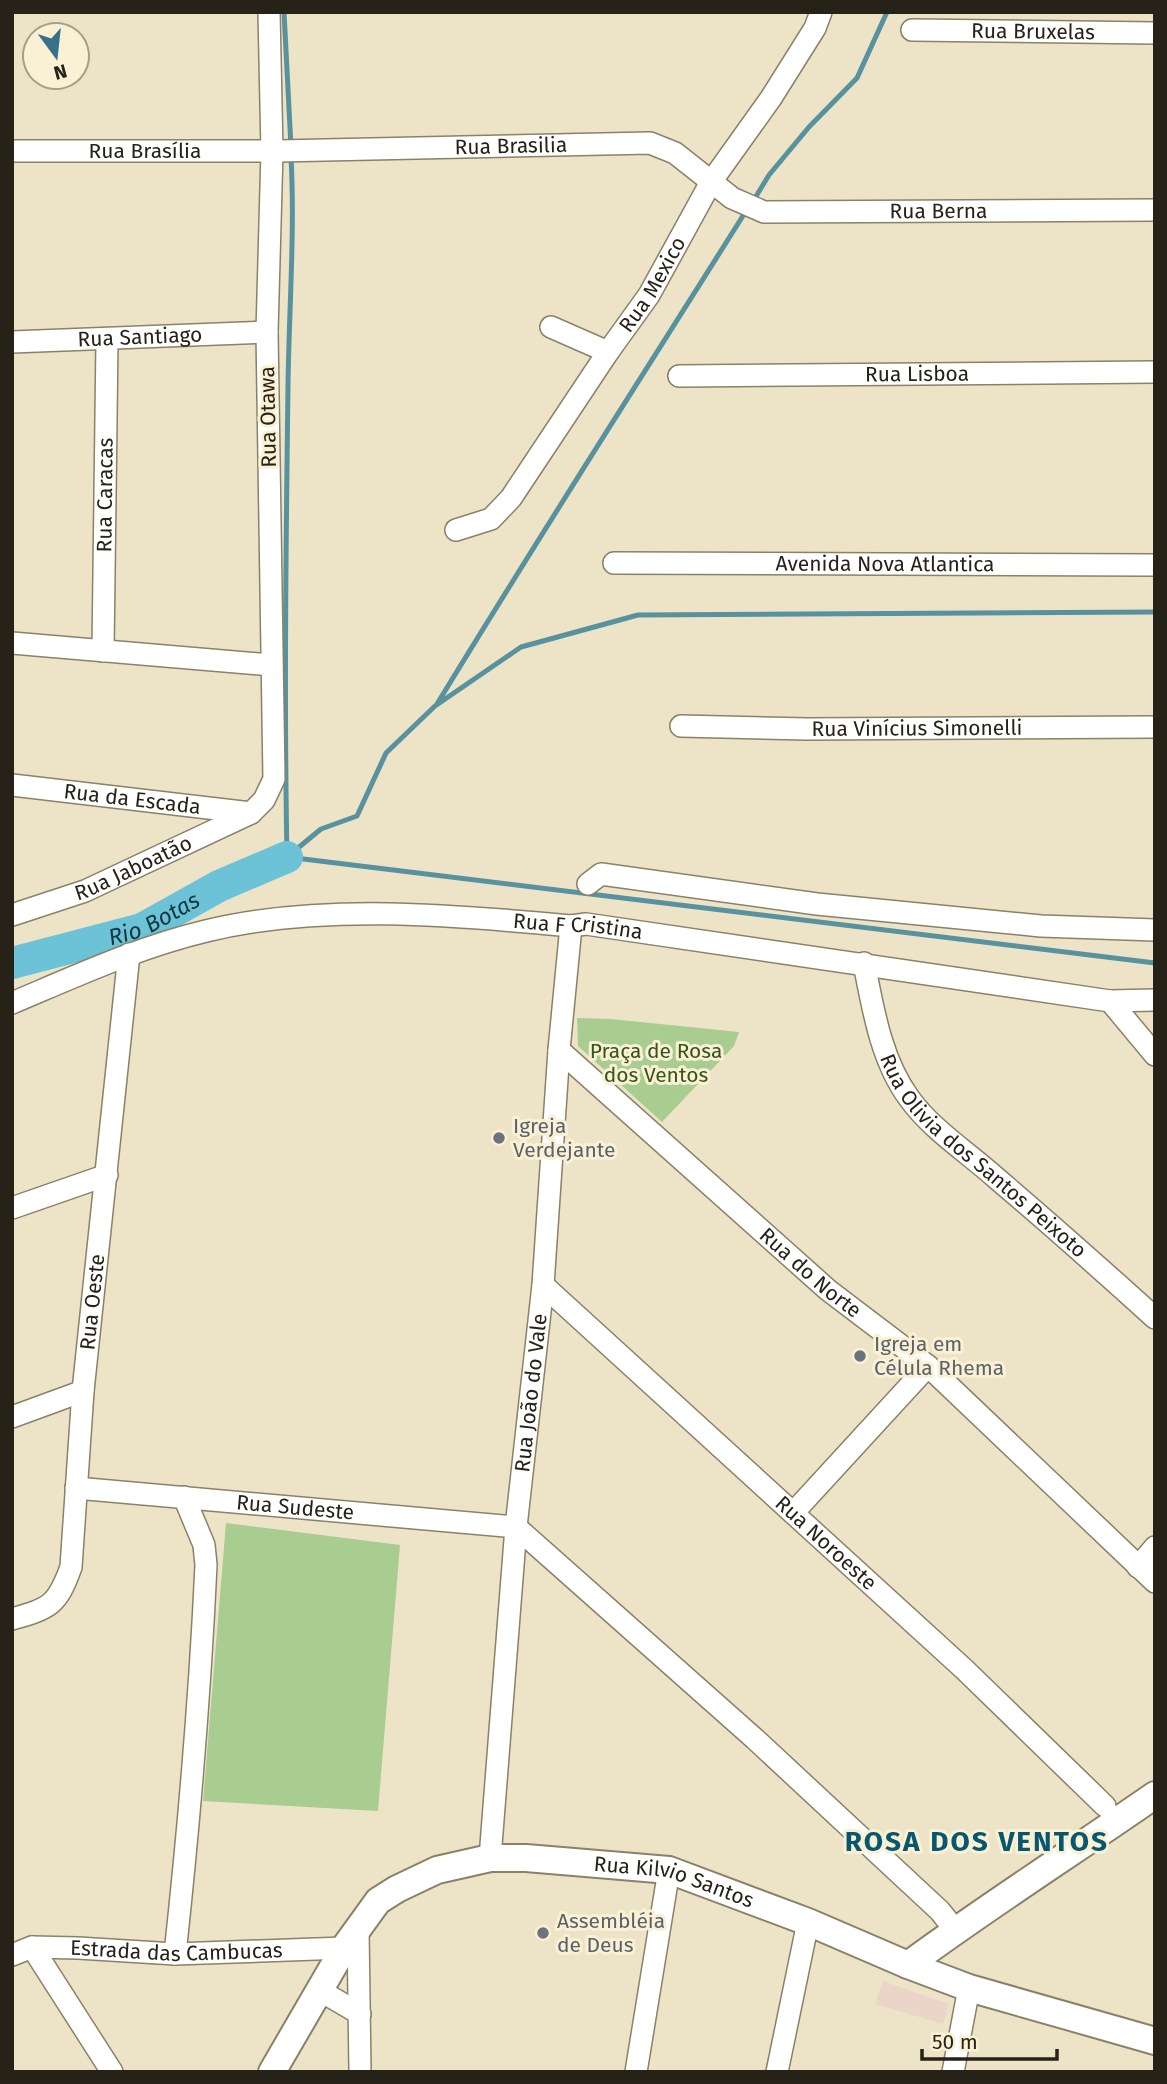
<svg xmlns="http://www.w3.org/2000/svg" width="1167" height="2084" font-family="'Fira Sans',sans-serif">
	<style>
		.commercial { fill: #ebd5c9 }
		.green { fill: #a9cc91 }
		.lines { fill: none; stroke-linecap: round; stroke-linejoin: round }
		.stream { stroke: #57929e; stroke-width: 5 }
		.river { stroke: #6cc2d7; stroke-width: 32 }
		.minor-casing { stroke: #898168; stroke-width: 24 }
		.major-casing { stroke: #898168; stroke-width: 30 }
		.minor { stroke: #fff; stroke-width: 21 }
		.major { stroke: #fff; stroke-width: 26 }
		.worship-dot { fill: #6b7280; stroke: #faf1d5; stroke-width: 2.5 }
		.labels { text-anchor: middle; stroke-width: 6; stroke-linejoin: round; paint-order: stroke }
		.street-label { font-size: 21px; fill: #262218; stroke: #faf1d5 }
		.park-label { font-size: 21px; fill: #365519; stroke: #faf1d5 }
		.worship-label { font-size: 21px; fill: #5b616d; stroke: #faf1d5; text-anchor: start }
		.water-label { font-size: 23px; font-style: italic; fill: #0f3841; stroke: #faf1d5 }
		.district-label { font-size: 28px; font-weight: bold; letter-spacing: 2px; fill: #075771; stroke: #faf1d5 }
	</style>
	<rect width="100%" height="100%" fill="#ede4c8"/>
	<path class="commercial" d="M883,1981L949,2004L943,2024L875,2004Z"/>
	<path class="green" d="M577,1018L611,1019L739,1032L734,1046L662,1122L578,1046Z
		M226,1523L400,1545L378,1811L203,1801Z"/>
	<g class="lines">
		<path class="stream" d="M284,12L291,147
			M752,203L769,175L809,127L857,78L887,12
			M437,704C538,538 643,375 746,211
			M287,857L321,829L357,816L386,753L435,706L521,647L638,615L1155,612
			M287,857L1155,963
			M287,857C284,699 286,542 288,385C289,309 295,232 291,157"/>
		<path class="river" id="s1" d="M12,963L142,929L219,886L287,857"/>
		<defs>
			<g id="minor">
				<path id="s2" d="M912,30L1155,33"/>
				<path id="s3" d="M12,151H279L650,143L675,153L732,198L764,212L1155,210"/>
				<path d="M551,327L608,352"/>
				<path id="s4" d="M12,342L267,332"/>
				<path id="s5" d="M679,376L1155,372"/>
				<path id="s6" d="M456,530L491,519L511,498L608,352L649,295L711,182L771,98L815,28L821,12"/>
				<path id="s7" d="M614,563L1155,565"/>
				<path d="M12,643L271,665"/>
				<path id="s8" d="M103,651L107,340"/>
				<path id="s9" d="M681,726L807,729L1155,727"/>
				<path id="s10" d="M12,785L251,813"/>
				<path d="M588,884L601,874L817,904L1041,926L1155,930"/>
				<path id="s11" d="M12,915L85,891L251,813L264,800L274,779L267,332L272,151L269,12"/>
				<path id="s12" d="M864,963C873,1009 881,1060 909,1098C931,1129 967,1152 995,1177C1049,1223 1102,1270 1155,1318"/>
				<path d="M1110,1001L1155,1055"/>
				<path id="s13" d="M12,1003C76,976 139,947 206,931C321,903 454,915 571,926L586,924L1110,1001L1155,1000"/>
				<path id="s14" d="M559,1050L828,1290L928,1366L1155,1582"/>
				<path d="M12,1208L107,1175"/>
				<path id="s15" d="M543,1285L964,1669L1105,1806"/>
				<path d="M12,1417L83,1391"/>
				<path id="s16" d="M76,1488L516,1527L755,1739L940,1911L955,1930"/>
				<path d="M793,1513L928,1366"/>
				<path d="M1138,1567L1155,1547"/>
				<path id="s17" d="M12,1619C50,1608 57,1606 71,1567L83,1391L129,954"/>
				<path id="s18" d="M490,1858L516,1527L543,1285L559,1050L571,926"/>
				<path d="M358,1929L360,2072"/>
				<path d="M32,1947L112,2072"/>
				<path d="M175,1954C189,1825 200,1695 206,1565L204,1545L184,1497"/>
				<path id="s19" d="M12,1955L32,1947L78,1948L175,1954L344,1948"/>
				<path d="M319,1990L360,2014"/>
				<path d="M636,2072L669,1870"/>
				<path d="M777,2072L808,1922"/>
				<path d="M953,2072L969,1988"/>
			</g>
			<g id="major">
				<path d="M908,1965C988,1906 1073,1852 1155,1795"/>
				<path id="s20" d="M272,2072L344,1948L378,1901L397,1889L437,1870L490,1858H526L669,1870L808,1922L908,1965L969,1988L1155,2041"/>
			</g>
		</defs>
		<use href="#minor" class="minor-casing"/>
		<use href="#major" class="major-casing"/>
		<use href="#minor" class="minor"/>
		<use href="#major" class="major"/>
	</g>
	<g class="worship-dot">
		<circle cx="499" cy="1138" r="7"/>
		<circle cx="860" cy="1356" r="7"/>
		<circle cx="543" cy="1933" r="7"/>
	</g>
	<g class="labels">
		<g class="street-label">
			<text dy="7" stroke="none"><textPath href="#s2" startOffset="121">Rua Bruxelas</textPath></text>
			<text dy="7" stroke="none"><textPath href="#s3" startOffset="499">Rua Brasilia</textPath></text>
			<text dy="7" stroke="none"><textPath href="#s3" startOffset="133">Rua Brasília</textPath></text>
			<text dy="7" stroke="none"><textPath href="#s3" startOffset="947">Rua Berna</textPath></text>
			<text dy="7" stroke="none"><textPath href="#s6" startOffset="322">Rua Mexico</textPath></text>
			<text dy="7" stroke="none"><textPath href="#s4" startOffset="128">Rua Santiago</textPath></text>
			<text dy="7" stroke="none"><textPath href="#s5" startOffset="238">Rua Lisboa</textPath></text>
			<text transform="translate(268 417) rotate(-91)" y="7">Rua Otawa</text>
			<text dy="7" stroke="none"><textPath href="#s8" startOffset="156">Rua Caracas</textPath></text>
			<text dy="7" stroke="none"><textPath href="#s7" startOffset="271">Avenida Nova Atlantica</textPath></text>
			<text dy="7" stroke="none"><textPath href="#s9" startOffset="236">Rua Vinícius Simonelli</textPath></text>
			<text dy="7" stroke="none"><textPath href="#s10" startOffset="121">Rua da Escada</textPath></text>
			<text dy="7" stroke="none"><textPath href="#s11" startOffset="130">Rua Jaboatão</textPath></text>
			<text dy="7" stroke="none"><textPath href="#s13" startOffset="581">Rua F Cristina</textPath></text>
			<text dy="7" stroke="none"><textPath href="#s12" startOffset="236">Rua Olivia dos Santos Peixoto</textPath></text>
			<text dy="7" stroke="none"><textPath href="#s14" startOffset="336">Rua do Norte</textPath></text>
			<text dy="7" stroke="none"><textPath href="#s17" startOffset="350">Rua Oeste</textPath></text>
			<text dy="7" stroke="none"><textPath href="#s18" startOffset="467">Rua João do Vale</textPath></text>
			<text dy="7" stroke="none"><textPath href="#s16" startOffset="220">Rua Sudeste</textPath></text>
			<text dy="7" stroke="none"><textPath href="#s15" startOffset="383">Rua Noroeste</textPath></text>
			<text dy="7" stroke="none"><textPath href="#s20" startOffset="509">Rua Kilvio Santos</textPath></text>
			<text dy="7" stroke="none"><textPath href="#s19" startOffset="166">Estrada das Cambucas</textPath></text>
		</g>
		<g class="park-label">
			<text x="656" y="1058">Praça de Rosa<tspan x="656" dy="24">dos Ventos</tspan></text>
		</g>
		<g class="worship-label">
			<text x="513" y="1133">Igreja<tspan x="513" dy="24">Verdejante</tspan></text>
			<text x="874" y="1351">Igreja em<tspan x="874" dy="24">Célula Rhema</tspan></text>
			<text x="557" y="1928">Assembléia<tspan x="557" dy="24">de Deus</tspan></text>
		</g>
		<g class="water-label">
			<text dy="8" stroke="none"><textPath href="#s1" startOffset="149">Rio Botas</textPath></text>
		</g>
		<g class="district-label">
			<text x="977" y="1851">ROSA DOS VENTOS</text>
		</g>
	</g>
	<rect width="1167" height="2084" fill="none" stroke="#262218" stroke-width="28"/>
	<g transform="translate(56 56) rotate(165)"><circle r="33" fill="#faf1d5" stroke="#a59e89" stroke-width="2"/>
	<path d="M0-5L12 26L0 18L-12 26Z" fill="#367189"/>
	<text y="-10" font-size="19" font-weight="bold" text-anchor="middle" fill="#262218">N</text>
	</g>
	<path d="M922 2049v10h135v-10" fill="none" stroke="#262218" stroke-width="3.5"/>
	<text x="932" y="2049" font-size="21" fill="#262218" stroke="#faf1d5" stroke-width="5" paint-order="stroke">50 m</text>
</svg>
